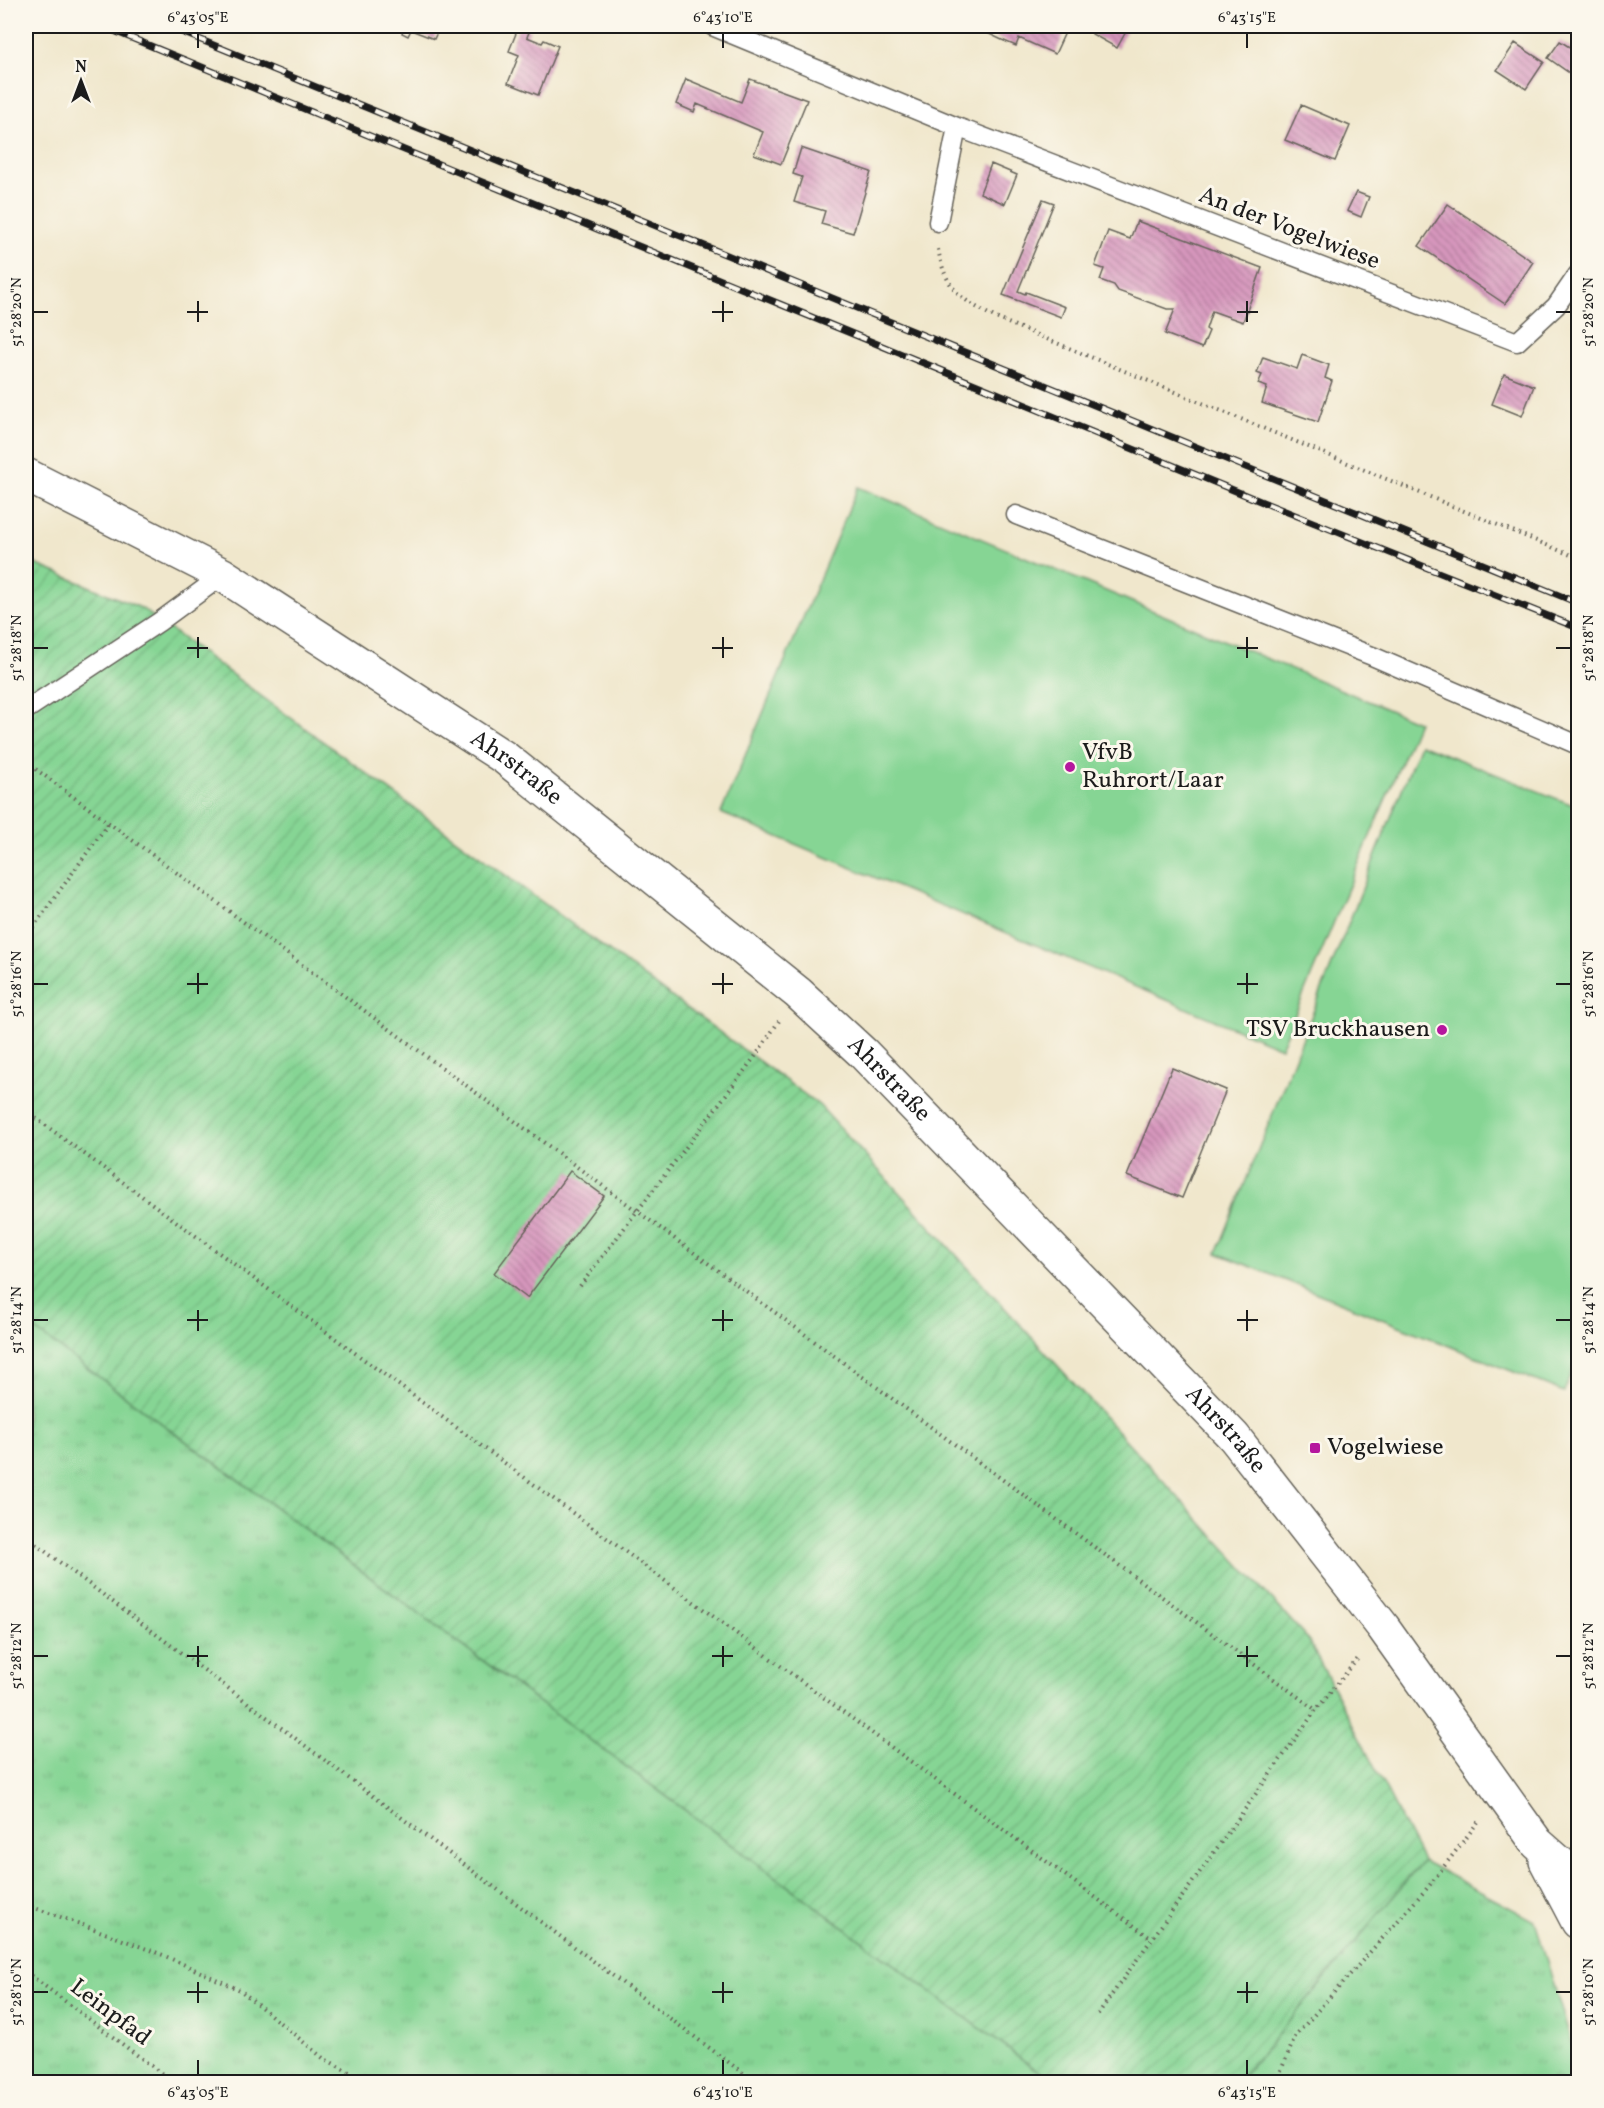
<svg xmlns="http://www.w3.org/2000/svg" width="1604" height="2108" font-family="Vollkorn,serif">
	<defs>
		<pattern id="grass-tufts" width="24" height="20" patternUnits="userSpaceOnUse" patternTransform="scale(1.5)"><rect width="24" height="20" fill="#86d594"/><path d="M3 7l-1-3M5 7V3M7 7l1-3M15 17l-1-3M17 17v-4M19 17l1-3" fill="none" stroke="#73b67f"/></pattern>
		<pattern id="garden-furrows" width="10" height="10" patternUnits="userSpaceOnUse" patternTransform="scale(1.5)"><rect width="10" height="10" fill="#86d594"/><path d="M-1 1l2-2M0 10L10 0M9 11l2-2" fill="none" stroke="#73b67f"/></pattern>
		<pattern id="building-back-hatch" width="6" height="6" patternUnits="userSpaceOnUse" patternTransform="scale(1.5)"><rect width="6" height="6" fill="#d797bd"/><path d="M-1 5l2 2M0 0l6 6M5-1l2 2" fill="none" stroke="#ae7a99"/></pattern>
	</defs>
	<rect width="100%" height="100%" fill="#fbf7ec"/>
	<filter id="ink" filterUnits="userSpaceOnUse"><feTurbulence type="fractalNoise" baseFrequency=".0167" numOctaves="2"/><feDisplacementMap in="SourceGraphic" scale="12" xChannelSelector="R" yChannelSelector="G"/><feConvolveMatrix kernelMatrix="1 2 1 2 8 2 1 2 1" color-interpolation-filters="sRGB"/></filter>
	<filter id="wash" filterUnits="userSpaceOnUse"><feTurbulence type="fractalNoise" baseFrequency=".008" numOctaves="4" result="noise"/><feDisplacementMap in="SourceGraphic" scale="24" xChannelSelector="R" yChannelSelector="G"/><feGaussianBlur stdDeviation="1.35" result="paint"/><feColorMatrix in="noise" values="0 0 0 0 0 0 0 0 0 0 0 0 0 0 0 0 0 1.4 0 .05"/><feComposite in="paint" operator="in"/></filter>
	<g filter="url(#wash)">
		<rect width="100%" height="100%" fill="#f0e7cc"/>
		<!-- grass -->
		<path fill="url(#grass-tufts)" stroke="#517858" stroke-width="1.5" d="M26,1323L1053,2082H26Z
			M1423,1861L1535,1921L1578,2065V2082H1238Z"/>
		<!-- garden -->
		<path fill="url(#garden-furrows)" stroke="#517858" stroke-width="1.5" d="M26,560L141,608L819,1105L1308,1639L1423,1861L1238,2082H1053L26,1323Z"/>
		<!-- pitch -->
		<path fill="#86d594" stroke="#517858" stroke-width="1.5" d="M858,487L1418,722L1281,1048L721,813Z
			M1420,744L1578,807V1355L1564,1392L1217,1253Z"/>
		<g id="blocks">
			<!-- building -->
			<path fill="url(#building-back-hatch)" d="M406,26H440L434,39L411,30L408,36L402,33Z
				M519,26L530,30L527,37L542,43L544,40L558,46L538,95L508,83L519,55L509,51Z
				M990,26H1068L1055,54L1019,38L1016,46L1002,40L987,33Z
				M1096,26H1129L1117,48L1092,34Z
				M1560,41L1577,52L1578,50V79L1548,58Z
				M1515,43L1544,62L1526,89L1497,70Z
				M686,79L741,102L750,79L807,100L781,164L754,154L763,132L697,104L694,112L676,104Z
				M1301,105L1350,126L1335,161L1285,140Z
				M801,148L871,172L853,233L821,224L825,211L794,202L802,177L793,174Z
				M991,164L1017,175L1005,204L980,193Z
				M1356,192L1369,197L1361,217L1347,211Z
				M1043,199L1054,203L1018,291L1025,294L1026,292L1065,307L1061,317L1003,295Z
				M1448,204L1533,262L1505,304L1419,246Z
				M1137,221L1262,268L1243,322L1212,311L1206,329L1209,331L1202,348L1165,334L1175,309H1167L1118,291L1114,285L1100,280L1104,269L1095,266L1108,231L1130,239Z
				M1302,355L1329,365L1325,378L1332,381L1318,422L1262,403L1267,387L1258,384L1262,375L1257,373L1263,357L1297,369Z
				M1504,374L1534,386L1522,416L1492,404Z
				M1578,416V441L1573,440L1577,430L1574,426Z
				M1172,1068L1226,1090L1182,1198L1127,1176Z
				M570,1171L604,1196L527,1298L494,1273Z"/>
		</g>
	</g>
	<g filter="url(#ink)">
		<use href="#blocks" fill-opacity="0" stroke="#66635a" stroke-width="1.5"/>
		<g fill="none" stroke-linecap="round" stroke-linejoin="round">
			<!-- service casing -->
			<g stroke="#66635a" stroke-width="21">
				<path id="service" d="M712,26L957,127L938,222
					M957,127L1517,342L1556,306L1578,274
					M1016,515L1372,656L1578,745
					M26,710L159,622L223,575"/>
			</g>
			<!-- tertiary casing -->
			<g stroke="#66635a" stroke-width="36">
				<g id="tertiary">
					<path id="s1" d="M26,475L223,575L505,758L798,993L863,1053L1234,1437L1383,1627L1537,1843L1578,1879"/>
					<path d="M1546,1861L1578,1922"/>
				</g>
			</g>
			<!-- path -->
			<path stroke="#66635a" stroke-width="4" stroke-dasharray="1.5 4.5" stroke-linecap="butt" d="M938,249C946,291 961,299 996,318L1578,558
				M26,762L1316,1710
				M26,937L108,824
				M26,1111L1152,1939
				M580,1286L754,1058L779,1021
				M26,1537L755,2082
				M26,1905L86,1926L163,1955L240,1990L323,2058L368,2082
				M26,1972L173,2082
				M1098,2014L1316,1710L1360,1656
				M1276,2082L1296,2035L1429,1886L1478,1822"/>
			<!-- service -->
			<use href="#service" stroke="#fff" stroke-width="18"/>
			<!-- tertiary -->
			<use href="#tertiary" stroke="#fff" stroke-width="33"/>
			<!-- rail casing -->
			<g stroke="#1c1c1c" stroke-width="7">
				<path id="rail" d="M102,26L1260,501L1578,628
					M167,26L1578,603"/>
			</g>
			<!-- rail -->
			<use href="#rail" stroke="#fbf7ec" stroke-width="4.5" stroke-dasharray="14" stroke-linecap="butt"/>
		</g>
	</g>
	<!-- ticks -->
	<path fill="none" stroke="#1c1c1c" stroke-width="2" d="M198,33V48M723,33V48M1247,33V48M198,301V322M723,301V322M1247,301V322M33,312H48M187,312H208M712,312H733M1237,312H1258M1556,312H1571M198,637V658M723,637V658M1247,637V658M33,648H48M187,648H208M712,648H733M1237,648H1258M1556,648H1571M198,973V994M723,973V994M1247,973V994M33,984H48M187,984H208M712,984H733M1237,984H1258M1556,984H1571M198,1310V1331M723,1310V1331M1247,1310V1331M33,1320H48M187,1320H208M712,1320H733M1237,1320H1258M1556,1320H1571M198,1646V1667M723,1646V1667M1247,1646V1667M33,1656H48M187,1656H208M712,1656H733M1237,1656H1258M1556,1656H1571M198,1982V2003M723,1982V2003M1247,1982V2003M33,1992H48M187,1992H208M712,1992H733M1237,1992H1258M1556,1992H1571M198,2060V2075M723,2060V2075M1247,2060V2075"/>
	<!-- markers -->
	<g fill="#b5179e" stroke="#fbf7ec" stroke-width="2">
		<circle cx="1070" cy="767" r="6"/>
		<circle cx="1442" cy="1030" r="6"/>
		<rect x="1309" y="1442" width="12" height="12" rx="3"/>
	</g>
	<g text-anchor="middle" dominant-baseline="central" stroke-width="6" stroke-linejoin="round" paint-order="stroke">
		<!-- street labels -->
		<g font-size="24" fill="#1c1c1c" stroke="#fbf7ec">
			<text transform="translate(1289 229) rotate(21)">An der Vogelwiese</text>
			<text stroke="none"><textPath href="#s1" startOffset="572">Ahrstraße</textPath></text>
			<text stroke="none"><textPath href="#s1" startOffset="1058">Ahrstraße</textPath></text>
			<text stroke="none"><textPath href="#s1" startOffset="1544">Ahrstraße</textPath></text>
			<text transform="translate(110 2013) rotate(37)">Leinpfad</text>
		</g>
		<!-- poi labels -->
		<g font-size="24" fill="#1c1c1c" stroke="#fbf7ec" text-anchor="start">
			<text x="1082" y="753">VfvB<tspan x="1082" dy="28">Ruhrort/Laar</tspan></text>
			<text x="1430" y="1030" text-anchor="end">TSV Bruckhausen</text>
			<text x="1327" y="1448">Vogelwiese</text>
		</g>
	</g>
	<!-- margin -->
	<rect width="1604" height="2108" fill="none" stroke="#fbf7ec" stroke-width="66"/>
	<!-- north arrow -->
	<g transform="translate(81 81)" stroke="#fbf7ec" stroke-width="4.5" paint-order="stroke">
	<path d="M0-4.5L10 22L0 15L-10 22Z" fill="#1c1c1c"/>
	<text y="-9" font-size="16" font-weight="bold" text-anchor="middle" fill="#1c1c1c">N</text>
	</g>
	<rect x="33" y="33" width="1538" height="2042" fill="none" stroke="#1c1c1c" stroke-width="2"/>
	<g font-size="15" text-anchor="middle" fill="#1c1c1c">
		<text x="198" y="22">6°43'05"E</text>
		<text x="723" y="22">6°43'10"E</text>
		<text x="1247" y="22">6°43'15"E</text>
		<text transform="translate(16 312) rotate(-90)" y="5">51°28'20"N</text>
		<text transform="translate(1588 312) rotate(-90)" y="5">51°28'20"N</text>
		<text transform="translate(16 648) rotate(-90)" y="5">51°28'18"N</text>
		<text transform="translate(1588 648) rotate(-90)" y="5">51°28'18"N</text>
		<text transform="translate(16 984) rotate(-90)" y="5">51°28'16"N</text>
		<text transform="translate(1588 984) rotate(-90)" y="5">51°28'16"N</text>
		<text transform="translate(16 1320) rotate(-90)" y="5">51°28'14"N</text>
		<text transform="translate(1588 1320) rotate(-90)" y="5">51°28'14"N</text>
		<text transform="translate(16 1656) rotate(-90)" y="5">51°28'12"N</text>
		<text transform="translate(1588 1656) rotate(-90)" y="5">51°28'12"N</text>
		<text transform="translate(16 1992) rotate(-90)" y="5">51°28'10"N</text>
		<text transform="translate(1588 1992) rotate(-90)" y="5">51°28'10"N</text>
		<text x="198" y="2097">6°43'05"E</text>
		<text x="723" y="2097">6°43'10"E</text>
		<text x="1247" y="2097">6°43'15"E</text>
	</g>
</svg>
